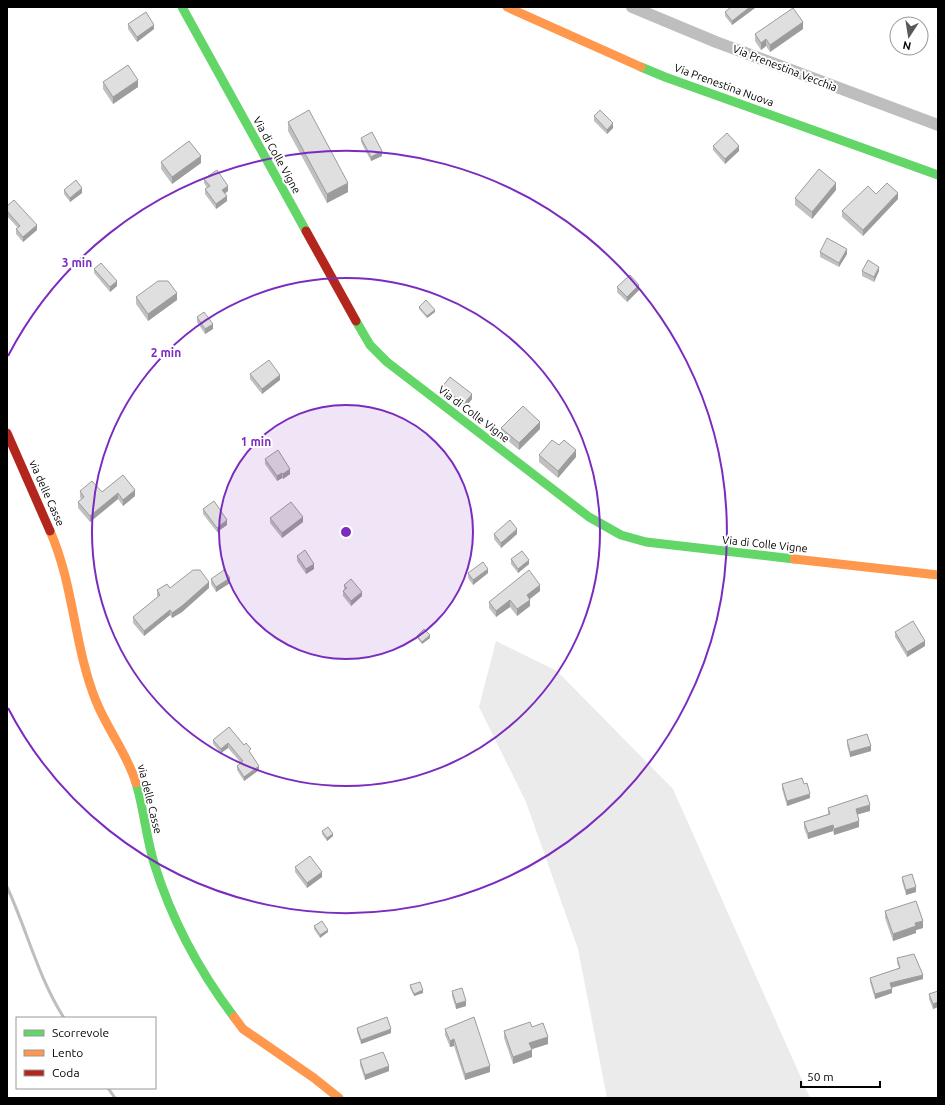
<svg xmlns="http://www.w3.org/2000/svg" width="945" height="1105" font-family="Ubuntu,sans-serif">
	<rect width="100%" height="100%" fill="#fff"/>
	<!-- green -->
	<path fill="#ebebeb" d="M496,641L557,671L673,789L810,1098H607L578,949L526,802L479,707Z"/>
	<g fill="none" stroke-linecap="round" stroke-linejoin="round">
		<!-- stream -->
		<path stroke="#bebebe" stroke-width="3" d="M7,887C27,930 38,977 64,1018
			M108,1088L115,1098"/>
		<!-- street -->
		<path stroke="#bebebe" stroke-width="12" d="M632,7L716,42L938,125"/>
		<!-- fast -->
		<path stroke="#63d668" stroke-width="9" d="M182,7L306,231
			M641,67L665,77L938,175
			M356,321L370,345L387,362L589,517L621,535L646,542L794,559
			M136,783C144,809 146,837 154,863C171,918 200,972 234,1017"/>
		<!-- slow -->
		<path stroke="#ff974d" stroke-width="9" d="M507,7L641,67
			M50,531C74,585 74,647 96,701C107,729 127,753 136,783
			M794,559L938,575
			M234,1017L243,1029L314,1078L339,1098"/>
		<!-- jam -->
		<path stroke="#b3261e" stroke-width="9" d="M306,231L356,321
			M7,433L50,531"/>
	</g>
	<!-- wall -->
	<path fill="#c0c0c0" d="M755,7V8L732,25L725,16V12Z
		M128,24L154,29L137,42L128,29Z
		M803,29L770,52L766,46L761,50L755,41V34Z
		M103,82L138,87L113,104L103,89Z
		M594,116L613,128L607,134L594,121Z
		M288,122L348,192L327,203L288,131Z
		M361,138L382,156L371,161L361,142Z
		M713,146L739,151L725,164L713,150Z
		M161,162L201,163L172,184L161,169Z
		M204,179L228,191L225,194L227,201L216,209L205,194V189L207,188L204,183Z
		M64,190L82,193L70,202L64,194Z
		M836,190L812,219L795,205V198Z
		M876,194L898,199L863,236L842,217V211Z
		M7,206L37,230L23,242L16,234V229L18,228L7,216Z
		M820,252L847,254L839,267L820,257Z
		M94,269L117,286L110,292L94,273Z
		M862,271H879L874,282L862,276Z
		M617,287L639,290L627,302L617,292Z
		M136,297L177,300L148,321L136,304Z
		M419,307L435,312L427,318L419,309Z
		M197,317L213,329L205,334L197,322Z
		M250,374L280,380L262,394L250,379Z
		M442,387L472,399L464,409L442,392Z
		M501,428L540,429L519,450L501,435Z
		M559,445L576,457L558,478L539,462V455Z
		M265,459L290,474L283,479L282,478L277,481L265,464Z
		M123,475L135,496L123,506L118,499L90,522L78,508V502L81,499L80,497V491L102,492Z
		M203,509L227,525L217,532L203,514Z
		M270,518L303,522L282,538L270,523Z
		M494,534H517L501,548L494,539Z
		M297,556L314,569L306,574L297,561Z
		M511,559L529,564L518,573L511,564Z
		M468,573H488L473,585L468,578Z
		M211,579L230,583L216,592L211,584Z
		M344,585L362,596L351,606L343,596V591L344,590Z
		M170,588H209L182,612L172,618L170,615L144,636L133,623V617L158,597L157,596V590Z
		M540,591L530,599V606L517,616L510,607L496,617L489,608V602Z
		M895,632L925,646L907,657L895,637Z
		M417,636L430,638L422,644L417,638Z
		M229,727L251,754L259,770L244,781L237,770V766L241,763L228,748L221,753L213,744V740Z
		M847,740L871,751L850,757L847,745Z
		M782,784H804L810,798L787,806L782,789Z
		M828,808L870,811L857,814L859,827L834,835L833,831L808,839L804,828V822L828,814Z
		M322,831L333,836L327,841L322,834Z
		M295,867L322,877L307,888L295,872Z
		M902,877L916,892L906,895L902,881Z
		M885,911L923,928L916,930V933L893,941L885,918Z
		M314,926L328,932L320,938L314,929Z
		M897,958L923,979L891,988L892,993L875,999L870,982V978L899,968L897,963Z
		M410,985L423,993L414,996L410,988Z
		M452,991L466,1006L456,1009L452,996Z
		M938,991V1007L933,1009L929,999V994Z
		M532,1027L548,1044L532,1049V1057L513,1064L504,1038V1031Z
		M357,1028L391,1033L361,1044L357,1032Z
		M445,1029L490,1072L465,1080L454,1046L450,1047L445,1035Z
		M360,1060L389,1071L365,1080L360,1065Z"/>
	<!-- shaded-wall -->
	<path fill="#9c9c9c" d="M750,7H755V8L732,25V21Z
		M803,22V29L770,52V45Z
		M154,25V29L137,42V37Z
		M766,39V46L761,50V43Z
		M138,80V87L113,104V97Z
		M613,123V128L607,134V130Z
		M739,146V151L725,164V159Z
		M382,151V156L371,161V157Z
		M201,156V163L172,184V177Z
		M348,183V192L327,203V194Z
		M836,183V190L812,219V212Z
		M228,186V191L222,195V190Z
		M82,188V193L70,202V198Z
		M898,193V199L863,236V230Z
		M227,196V201L216,209V204Z
		M37,225V230L23,242V237Z
		M847,249V254L839,267V263Z
		M879,267V271L874,282V277Z
		M117,281V286L110,292V287Z
		M639,285V290L627,302V297Z
		M177,293V300L148,321V314Z
		M435,310V312L427,318V316Z
		M213,324V329L205,334V329Z
		M280,375V380L262,394V389Z
		M472,394V399L464,409V404Z
		M540,422V429L519,450V443Z
		M576,450V457L558,478V471Z
		M290,469V474L283,479V474Z
		M282,473V478L277,481V476Z
		M135,490V496L123,506V500Z
		M118,493V499L90,522V516Z
		M303,517V522L282,538V533Z
		M227,520V525L217,532V528Z
		M517,529V534L501,548V543Z
		M529,560V564L518,573V569Z
		M314,564V569L306,574V569Z
		M488,569V573L473,585V580Z
		M230,578V583L216,592V587Z
		M209,582V588L182,612L172,618V613Z
		M540,585V591L527,601V595Z
		M362,592V596L351,606V601Z
		M510,600V607L496,617V611Z
		M530,600V606L517,616V609Z
		M170,610V615L144,636V631Z
		M430,635V638L422,644V642Z
		M925,641V646L907,657V652Z
		M228,743V748L221,753V749Z
		M871,746V751L850,757V752Z
		M259,766V770L244,781V777Z
		M810,794V798L787,806V801Z
		M870,805V811L856,815V809Z
		M859,821V827L834,835V829Z
		M833,825V831L808,839V833Z
		M333,834V836L327,841V838Z
		M322,872V877L307,888V883Z
		M916,887V892L906,895V890Z
		M923,921V928L916,930V933L893,941V934L915,923Z
		M328,930V932L320,938V935Z
		M923,975V979L890,988V983Z
		M892,989V993L875,999V994Z
		M423,990V993L414,996V994Z
		M466,1001V1006L456,1009V1004Z
		M938,1002V1007L933,1009V1004Z
		M391,1029V1033L361,1044V1040Z
		M548,1037V1044L529,1050V1043Z
		M454,1039V1046L450,1047V1041Z
		M532,1050V1057L513,1064V1057Z
		M389,1066V1071L365,1080V1075Z
		M490,1066V1072L465,1080V1074Z"/>
	<!-- building -->
	<path fill="#dfdfdf" stroke="#9c9c9c" d="M731,7H750L732,21L725,12Z
		M793,8L803,22L770,45L766,39L761,43L755,34Z
		M146,12L154,25L137,37L128,24Z
		M908,20L911,24H904Z
		M128,65L138,80L113,97L103,82Z
		M309,110L348,183L327,194L288,122Z
		M600,110L613,123L607,130L594,116Z
		M372,132L382,151L371,157L361,138Z
		M727,133L739,146L725,159L713,146Z
		M189,141L201,156L172,177L161,162Z
		M819,169L836,183L812,212L795,198Z
		M217,170L228,186L222,190L227,196L216,204L205,189L210,186L204,179Z
		M76,180L82,188L70,198L64,190Z
		M887,183L898,193L863,230L842,211L868,186L876,194Z
		M14,200L37,225L23,237L16,229L20,226L7,211V206Z
		M827,238L847,249L839,263L820,252Z
		M868,260L879,267L874,277L862,271Z
		M101,263L117,281L110,287L94,269Z
		M630,275L639,285L627,297L617,287Z
		M158,281H168L177,293L148,314L136,297Z
		M426,300L435,310L427,316L419,307Z
		M204,312L213,324L205,329L197,317Z
		M269,360L280,375L262,389L250,374Z
		M450,377L472,394L464,404L442,387Z
		M523,406L540,422L519,443L501,428Z
		M552,440L559,445L564,440L576,450L558,471L539,455Z
		M278,450L290,469L283,474L282,473L277,476L265,459Z
		M123,475L135,490L123,500L118,493L90,516L78,502L84,497L80,491L92,481L102,492Z
		M214,501L227,520L217,528L203,509Z
		M291,502L303,517L282,533L270,518Z
		M510,520L517,529L501,543L494,534Z
		M305,550L314,564L306,569L297,556Z
		M522,551L529,560L518,569L511,559Z
		M483,562L488,569L473,580L468,573Z
		M193,570H200L209,582L182,606L172,613L170,610L144,631L133,617L160,595L157,590L167,584L170,588Z
		M224,570L230,578L216,587L211,579Z
		M529,570L540,585L527,595L530,600L517,609L510,600L496,611L489,602Z
		M351,579L362,592L351,601L343,591L347,588L344,585Z
		M913,621L925,641L907,652L895,632Z
		M424,629L430,635L422,642L417,636Z
		M229,727L244,745L246,743L251,749L249,751L259,766L244,777L237,766L243,761L228,743L221,749L213,740Z
		M867,734L871,746L850,752L847,740Z
		M802,778L804,784L807,783L810,794L787,801L782,784Z
		M867,795L870,805L856,809L859,821L834,829L833,825L808,833L804,822L830,814L828,808Z
		M328,827L333,834L327,838L322,831Z
		M310,856L322,872L307,883L295,867Z
		M912,874L916,887L906,890L902,877Z
		M916,901L923,921L915,923L916,926L893,934L885,911Z
		M322,921L328,930L320,935L314,926Z
		M914,954L923,975L890,983L892,989L875,994L870,978L900,968L897,958Z
		M420,982L423,990L414,994L410,985Z
		M462,988L466,1001L456,1004L452,991Z
		M938,991V1002L933,1004L929,994Z
		M387,1017L391,1029L361,1040L357,1028Z
		M474,1017L490,1066L465,1074L454,1039L450,1041L445,1029Z
		M530,1022L532,1027L543,1023L548,1037L529,1043L532,1050L513,1057L504,1031Z
		M383,1052L389,1066L365,1075L360,1060Z"/>
	<!-- distance rings -->
	<circle cx="346" cy="532" r="127" fill="#7b2cbf" fill-opacity=".12"/>
	<g fill="none" stroke="#7b2cbf" stroke-width="2">
		<circle cx="346" cy="532" r="127"/>
		<circle cx="346" cy="532" r="254"/>
		<path d="M8 356A381 381 0 1 1 8 708"/>
	</g>
	<g text-anchor="middle" dominant-baseline="central" stroke-width="4" stroke-linejoin="round" paint-order="stroke">
		<!-- street labels -->
		<g font-size="11" fill="#000" stroke="#fff">
			<text transform="translate(785 68) rotate(21)">Via Prenestina Vecchia</text>
			<text transform="translate(724 85) rotate(20)">Via Prenestina Nuova</text>
			<text transform="translate(277 155) rotate(61)">Via di Colle Vigne</text>
			<text transform="translate(474 414) rotate(37)">Via di Colle Vigne</text>
			<text transform="translate(47 493) rotate(66)">via delle Casse</text>
			<text transform="translate(765 544) rotate(6)">Via di Colle Vigne</text>
			<text transform="translate(150 799) rotate(76)">via delle Casse</text>
		</g>
	</g>
	<circle cx="346" cy="532" r="6" fill="#7b2cbf" stroke="#fff" stroke-width="2"/>
	<g font-size="12" text-anchor="middle" font-weight="bold" fill="#7b2cbf" stroke="#fff" stroke-width="4" stroke-linejoin="round" paint-order="stroke">
		<text x="77" y="267">3 min</text>
		<text x="166" y="357">2 min</text>
		<text x="256" y="446">1 min</text>
	</g>
	<!-- border -->
	<rect width="945" height="1105" fill="none" stroke="#000000" stroke-width="16"/>
	<!-- legend -->
	<rect x="16" y="1017" width="140" height="72" fill="#ffffff" stroke="#999999"/>
	<rect x="24" y="1030" width="20" height="6" fill="#63d668" stroke="#999999"/>
	<text x="52" y="1037" font-size="12" fill="#000000">Scorrevole</text>
	<rect x="24" y="1050" width="20" height="6" fill="#ff974d" stroke="#999999"/>
	<text x="52" y="1057" font-size="12" fill="#000000">Lento</text>
	<rect x="24" y="1070" width="20" height="6" fill="#b3261e" stroke="#999999"/>
	<text x="52" y="1077" font-size="12" fill="#000000">Coda</text>
	<!-- north arrow -->
	<g transform="translate(909 36) rotate(192)"><circle r="19" fill="#ffffff" stroke="#999999"/>
	<path d="M0-3L7 15L0 10L-7 15Z" fill="#595959"/>
	<text y="-6" font-size="11" font-weight="bold" text-anchor="middle" fill="#000000">N</text>
	</g>
	<!-- scale -->
	<path d="M801 1081v6h79v-6" fill="none" stroke="#000000" stroke-width="2"/>
	<text x="807" y="1081" font-size="12" fill="#000000" stroke="#ffffff" stroke-width="3" paint-order="stroke">50 m</text>
</svg>
